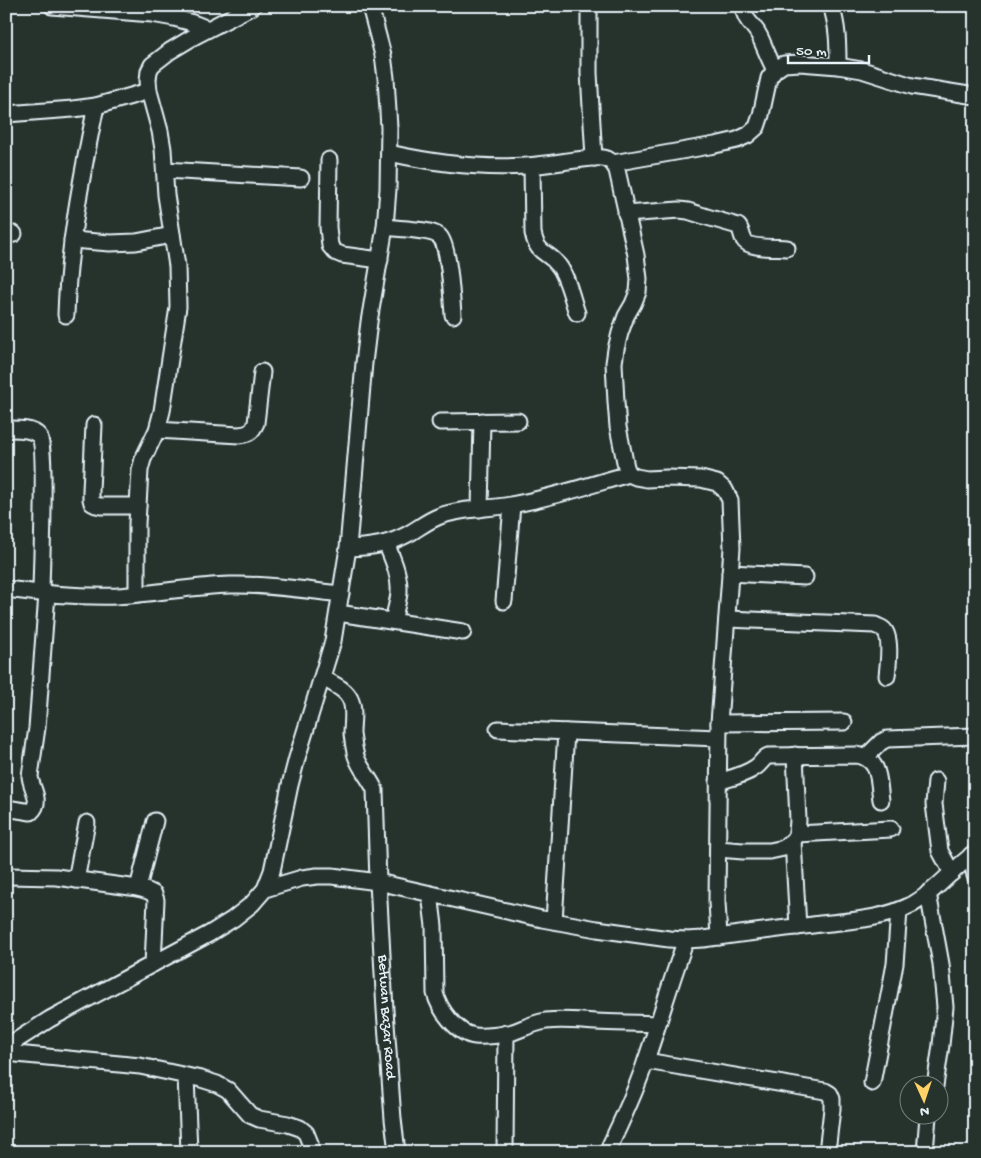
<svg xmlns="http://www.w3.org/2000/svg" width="981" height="1158" font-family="'Gochi Hand',sans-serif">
	<rect width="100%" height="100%" fill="#26332d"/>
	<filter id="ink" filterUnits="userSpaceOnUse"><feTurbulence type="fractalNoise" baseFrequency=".02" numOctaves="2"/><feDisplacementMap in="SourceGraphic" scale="10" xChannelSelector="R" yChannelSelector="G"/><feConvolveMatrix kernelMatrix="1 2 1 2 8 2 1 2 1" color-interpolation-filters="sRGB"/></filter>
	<g filter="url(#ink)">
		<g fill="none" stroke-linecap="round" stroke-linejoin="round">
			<!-- minor casing -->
			<g stroke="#e8f1f8" stroke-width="19">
				<g id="minor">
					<path d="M52,6L152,14L174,18L193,23L208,29"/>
					<path d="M589,6V73L594,158"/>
					<path d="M743,6C746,25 754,23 760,37C765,48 769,59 775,70"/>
					<path d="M831,6C838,26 838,45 838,66"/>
					<path d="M6,114L73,109L96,106L149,91"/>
					<path d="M389,153C434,163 481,169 526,166C543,165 560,162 576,160C585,159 594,157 603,158C610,159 613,163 617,170L636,255L639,279L638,292L633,304L626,316L620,333L616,349L614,363L616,402L618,427L626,467L629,474L636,477L647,479L667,478L701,479L717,483L725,490L730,500L732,548L719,723L717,902L719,937"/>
					<path d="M329,160L328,227L330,246L335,252L342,255L380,260"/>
					<path d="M613,163L715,145L737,140L748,135L757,127L761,115L769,78L775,70L784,64L800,63L838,66L862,70L912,86L975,96"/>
					<path d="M532,166L533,233C538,257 548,250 559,266C568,278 572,299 577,313"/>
					<path d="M165,170L301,178"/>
					<path d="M626,214L679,210L688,211L707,217L738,226C742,230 741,235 744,240C749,249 777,247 787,248"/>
					<path d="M385,227C398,229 430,229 439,236C449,243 452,301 453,315"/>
					<path d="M6,235L14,234"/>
					<path d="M72,240L110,243L136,242L172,235"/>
					<path d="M66,315C68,245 82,175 96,106"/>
					<path d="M440,422L518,421"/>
					<path d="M94,425L91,491V499L92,503L96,505L101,506H138"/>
					<path d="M6,429C16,429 32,428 39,436C47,446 41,572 41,593"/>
					<path d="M157,430L239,435C249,434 252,432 256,423L262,372"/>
					<path d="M480,509L482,421"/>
					<path d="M386,543C393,560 400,575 399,593C398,602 395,612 393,621"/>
					<path d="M348,548C372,547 388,545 410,533C420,527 429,520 440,516C462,508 488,509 511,505C551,498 590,485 629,474"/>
					<path d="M730,573L805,577"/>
					<path d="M6,589C43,594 80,597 117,596C155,594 192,586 230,585C267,584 304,590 341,594"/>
					<path d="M137,594V524L140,470L143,459L157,430L162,411L178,307L177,266L166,195L163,149L160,131L149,91L148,80L149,71L152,65L170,51L195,36L253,6"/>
					<path d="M504,601L512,505"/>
					<path d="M338,613L463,632"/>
					<path d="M727,619L875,625C878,627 881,627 883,629C892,636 888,666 887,676"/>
					<path id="s1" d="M323,678C331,683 346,689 350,699C355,708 352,723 352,734C353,741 354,749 356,756C360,769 370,778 375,790L378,882L385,1010L393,1119L397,1152"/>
					<path d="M719,723L844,722"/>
					<path d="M498,729L718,738"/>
					<path d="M866,757L881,742L887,739L975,736"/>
					<path d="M936,781L934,804L940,851L952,873"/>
					<path d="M718,782C731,778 745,775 756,767C761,764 763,758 768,756L857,755C881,760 878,780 881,800"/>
					<path d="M6,808L31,812C43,801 31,789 30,776L37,728L47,594"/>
					<path d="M797,834L891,829"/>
					<path d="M793,841L798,927"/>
					<path d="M718,849L743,851H770L784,848L793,841L797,834L798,820L795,755"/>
					<path d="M971,855L975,876"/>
					<path d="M8,876L56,877L138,888L148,891L154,894L156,900L153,964"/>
					<path d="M76,880L87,823"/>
					<path d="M138,888L155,821"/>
					<path d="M265,889L302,878L317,876H332L378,882L542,919L597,929L669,939L686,940L703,939C739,934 776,929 813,925C846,921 883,920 913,904C937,891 953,868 975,853"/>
					<path d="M928,893L941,964L945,1007L941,1045L935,1086"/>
					<path d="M430,894L434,926L435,993C439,1009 457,1034 475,1036C485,1037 503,1035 513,1032C524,1028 534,1023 546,1021C563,1019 579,1021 596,1022C616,1023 637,1023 657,1024"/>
					<path d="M554,921L566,732"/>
					<path d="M6,1047L50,1019L209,934L233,919L252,904L265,889L272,871L290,785L297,758L333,641L348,548L364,363L369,322L385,227L388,189L389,128L386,78L383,55L370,6"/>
					<path d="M6,1053L140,1066L201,1079L217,1084L228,1090L250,1115L259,1119L288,1124L300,1128L306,1133L310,1143V1152"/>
					<path d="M646,1061L825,1091L830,1094L832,1099V1109L827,1152"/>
					<path d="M186,1076L189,1152"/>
					<path d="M872,1083L895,964L899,911"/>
					<path d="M505,1152L506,1033"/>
					<path d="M607,1152C621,1122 636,1092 646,1060C660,1020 671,980 686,940"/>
					<path d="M925,1152L928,1116"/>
				</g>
			</g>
			<!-- minor -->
			<use href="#minor" stroke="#26332d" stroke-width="15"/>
		</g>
	</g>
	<g text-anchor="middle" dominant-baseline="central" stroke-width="4" stroke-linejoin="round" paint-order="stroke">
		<!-- street labels -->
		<g font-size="15" fill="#e8f1f8" stroke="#26332d">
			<text stroke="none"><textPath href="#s1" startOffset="359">Betwan Bazar Road</textPath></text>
		</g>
	</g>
	<!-- margin -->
	<rect width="981" height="1158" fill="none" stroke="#26332d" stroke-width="25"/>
	<rect x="12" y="12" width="956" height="1133" fill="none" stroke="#e8f1f8" stroke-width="2" filter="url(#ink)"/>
	<!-- north arrow -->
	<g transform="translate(924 1100) rotate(177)"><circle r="24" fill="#26332d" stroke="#747f7e"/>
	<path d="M0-4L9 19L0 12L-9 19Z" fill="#ffd166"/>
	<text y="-8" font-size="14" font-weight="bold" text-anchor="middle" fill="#e8f1f8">N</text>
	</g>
	<!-- scale -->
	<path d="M788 55v8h81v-8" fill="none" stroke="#e8f1f8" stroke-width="2.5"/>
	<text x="796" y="55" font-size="15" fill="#e8f1f8" stroke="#26332d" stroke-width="4" paint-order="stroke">50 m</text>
</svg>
